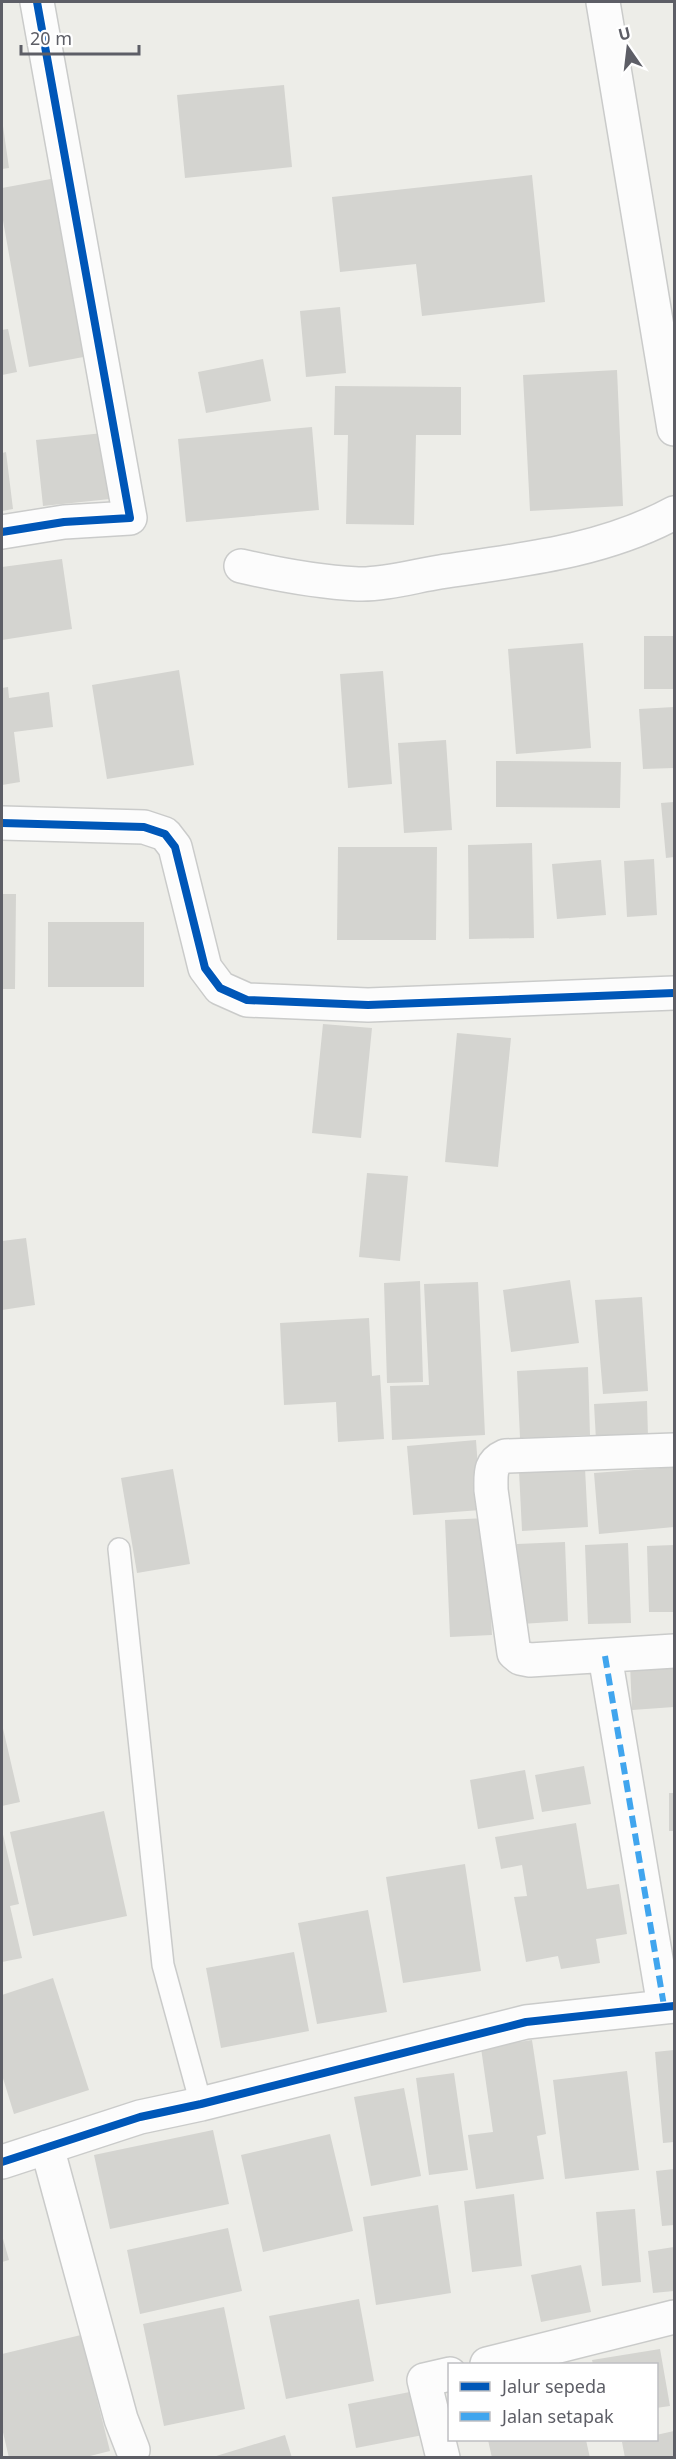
<svg xmlns="http://www.w3.org/2000/svg" width="676" height="2459" font-family="'Noto Sans',sans-serif">
	<rect width="100%" height="100%" fill="#edede8"/>
	<!-- building -->
	<path fill="#d4d4d0" d="M284,85L292,167L185,178L177,95Z
		M2,119L9,168L2,169Z
		M532,175L545,302L422,316L416,264L340,272L332,197Z
		M56,178L89,356L29,367L2,215V188Z
		M340,307L346,373L306,377L300,311Z
		M8,329L17,372L2,375V330Z
		M263,359L271,401L206,413L198,372Z
		M617,370L623,506L530,511L523,375Z
		M335,386L461,387V435H416L414,525L346,524L348,435H334Z
		M312,427L319,510L186,522L178,439Z
		M103,433L110,499L43,506L36,440Z
		M6,452L13,509L2,511V453Z
		M62,559L72,629L2,640V567Z
		M644,636H674V689H644Z
		M583,643L591,748L516,754L508,649Z
		M179,670L194,765L107,779L92,685Z
		M383,671L392,784L348,788L340,674Z
		M8,687L9,698L49,692L53,727L14,732L20,782L2,785V688Z
		M674,707V768L643,769L639,709Z
		M446,740L452,830L404,833L398,743Z
		M496,761L621,762L620,808L496,807Z
		M674,802V857L666,858L661,803Z
		M532,843L534,938L469,939L468,845Z
		M338,847H437L436,940H337Z
		M654,859L657,915L627,917L624,861Z
		M601,860L606,915L557,919L552,864Z
		M2,894H16L15,989H2Z
		M48,922H144V987H48Z
		M323,1024L372,1028L361,1138L312,1133Z
		M457,1033L511,1038L498,1167L445,1162Z
		M367,1173L408,1176L400,1261L359,1257Z
		M26,1238L35,1305L2,1310V1241Z
		M570,1280L579,1343L511,1352L503,1290Z
		M420,1281L423,1382L387,1383L384,1283Z
		M478,1282L485,1435L392,1440L390,1386L429,1385L424,1284Z
		M642,1297L648,1391L603,1394L595,1300Z
		M369,1318L372,1376L380,1375L384,1439L338,1442L336,1402L284,1405L280,1323Z
		M588,1367L590,1435L520,1438L517,1371Z
		M647,1401L648,1437L596,1440L594,1404Z
		M476,1440L481,1510L413,1515L407,1446Z
		M674,1467V1527L599,1534L594,1473Z
		M585,1468L588,1527L522,1531L519,1471Z
		M173,1469L190,1564L137,1573L121,1478Z
		M486,1518L492,1635L450,1637L445,1520Z
		M565,1542L568,1621L521,1624L517,1544Z
		M628,1543L631,1623L588,1624L585,1545Z
		M674,1545V1612H649L647,1546Z
		M674,1661V1707L632,1710L630,1664Z
		M2,1724L20,1802L2,1806Z
		M584,1766L591,1804L542,1812L535,1775Z
		M525,1770L534,1819L478,1829L470,1780Z
		M669,1793H674V1831H669Z
		M104,1811L127,1916L33,1936L10,1832Z
		M576,1823L587,1889L619,1884L627,1934L596,1939L600,1963L561,1969L558,1956L526,1962L514,1897L527,1896L522,1865L501,1869L495,1837Z
		M2,1830L19,1904L10,1906L22,1958L2,1962Z
		M465,1864L481,1971L403,1983L386,1877Z
		M368,1910L387,2012L317,2024L298,1923Z
		M294,1952L309,2031L221,2048L206,1968Z
		M53,1978L89,2090L14,2114L2,2075V1995Z
		M532,2040L546,2134L537,2136L544,2179L476,2189L468,2135L493,2132L481,2048Z
		M674,2050V2142L663,2143L655,2052Z
		M627,2071L639,2170L565,2179L553,2080Z
		M454,2073L468,2170L429,2175L416,2078Z
		M404,2088L421,2176L371,2186L354,2097Z
		M213,2130L229,2204L110,2229L94,2155Z
		M330,2134L353,2231L263,2252L241,2155Z
		M674,2169V2225L662,2226L656,2171Z
		M514,2194L522,2266L472,2272L464,2201Z
		M438,2205L451,2293L376,2305L363,2217Z
		M635,2209L641,2282L602,2286L596,2212Z
		M228,2228L242,2291L140,2314L127,2250Z
		M2,2235L9,2260L2,2262Z
		M674,2247V2291L653,2293L648,2251Z
		M581,2265L591,2312L541,2322L531,2275Z
		M359,2299L374,2381L286,2399L269,2316Z
		M224,2307L245,2409L164,2426L143,2324Z
		M81,2335L110,2451L82,2458H9L2,2428V2354Z
		M660,2349L670,2406L656,2408V2364H593L592,2360Z
		M415,2391L423,2435L356,2448L348,2404Z
		M674,2431V2458H625L622,2442L634,2440H656V2435Z
		M285,2435L292,2458H213V2457Z
		M488,2440H586L590,2458H492Z"/>
	<g fill="none" stroke-linecap="round" stroke-linejoin="round">
		<!-- service casing -->
		<g stroke="#cacbca" stroke-width="24">
			<path id="service" d="M119,1549L163,1965L201,2104"/>
		</g>
		<!-- minor casing -->
		<g stroke="#cacbca" stroke-width="36">
			<path id="minor" d="M603,2L674,429
				M2,532L64,522L130,518L37,2
				M241,566C280,575 318,582 358,584C383,585 415,576 440,572C520,560 602,552 674,513
				M2,823L144,827L165,834L175,847L205,968L220,988L247,1000L368,1005L674,993
				M674,1450L505,1456C489,1463 491,1474 491,1490L514,1653L520,1658L530,1660L674,1651
				M605,1656L664,2006
				M47,2147L121,2419L133,2450
				M2,2162L140,2117L201,2104L526,2022L674,2006
				M487,2364L674,2317
				M443,2458L424,2380L450,2374"/>
		</g>
		<!-- service -->
		<use href="#service" stroke="#fcfcfc" stroke-width="21"/>
		<!-- minor -->
		<use href="#minor" stroke="#fcfcfc" stroke-width="33"/>
		<!-- quiet -->
		<path stroke="#40a5ee" stroke-width="6" stroke-dasharray="12 6" stroke-linecap="butt" d="M605,1656L664,2006"/>
		<!-- cycleway casing -->
		<g stroke="#fff" stroke-width="11">
			<path id="cycleway" d="M2,532L64,522L130,518L37,2
				M2,823L144,827L165,834L175,847L205,968L220,988L247,1000L368,1005L674,993
				M2,2162L140,2117L201,2104L526,2022L674,2006"/>
		</g>
		<!-- cycleway -->
		<use href="#cycleway" stroke="#0057b8" stroke-width="8"/>
	</g>
	<!-- border -->
	<rect width="676" height="2459" fill="none" stroke="#5d5e66" stroke-width="6"/>
	<!-- legend -->
	<rect x="448" y="2363" width="210" height="78" fill="#ffffff" stroke="#bebfc2" stroke-width="1.5"/>
	<rect x="460" y="2382" width="30" height="9" fill="#0057b8" stroke="#bebfc2" stroke-width="1.5"/>
	<text x="502" y="2393" font-size="18" fill="#5d5e66">Jalur sepeda</text>
	<rect x="460" y="2412" width="30" height="9" fill="#40a5ee" stroke="#bebfc2" stroke-width="1.5"/>
	<text x="502" y="2423" font-size="18" fill="#5d5e66">Jalan setapak</text>
	<!-- north arrow -->
	<g transform="translate(628 48) rotate(346)" stroke="#ffffff" stroke-width="4.5" paint-order="stroke">
	<path d="M0-4.5L10 22L0 15L-10 22Z" fill="#5d5e66"/>
	<text y="-9" font-size="16" font-weight="bold" text-anchor="middle" fill="#5d5e66">U</text>
	</g>
	<!-- scale -->
	<path d="M21 45v9h118v-9" fill="none" stroke="#5d5e66" stroke-width="3"/>
	<text x="30" y="45" font-size="18" fill="#5d5e66" stroke="#ffffff" stroke-width="4.5" paint-order="stroke">20 m</text>
</svg>
